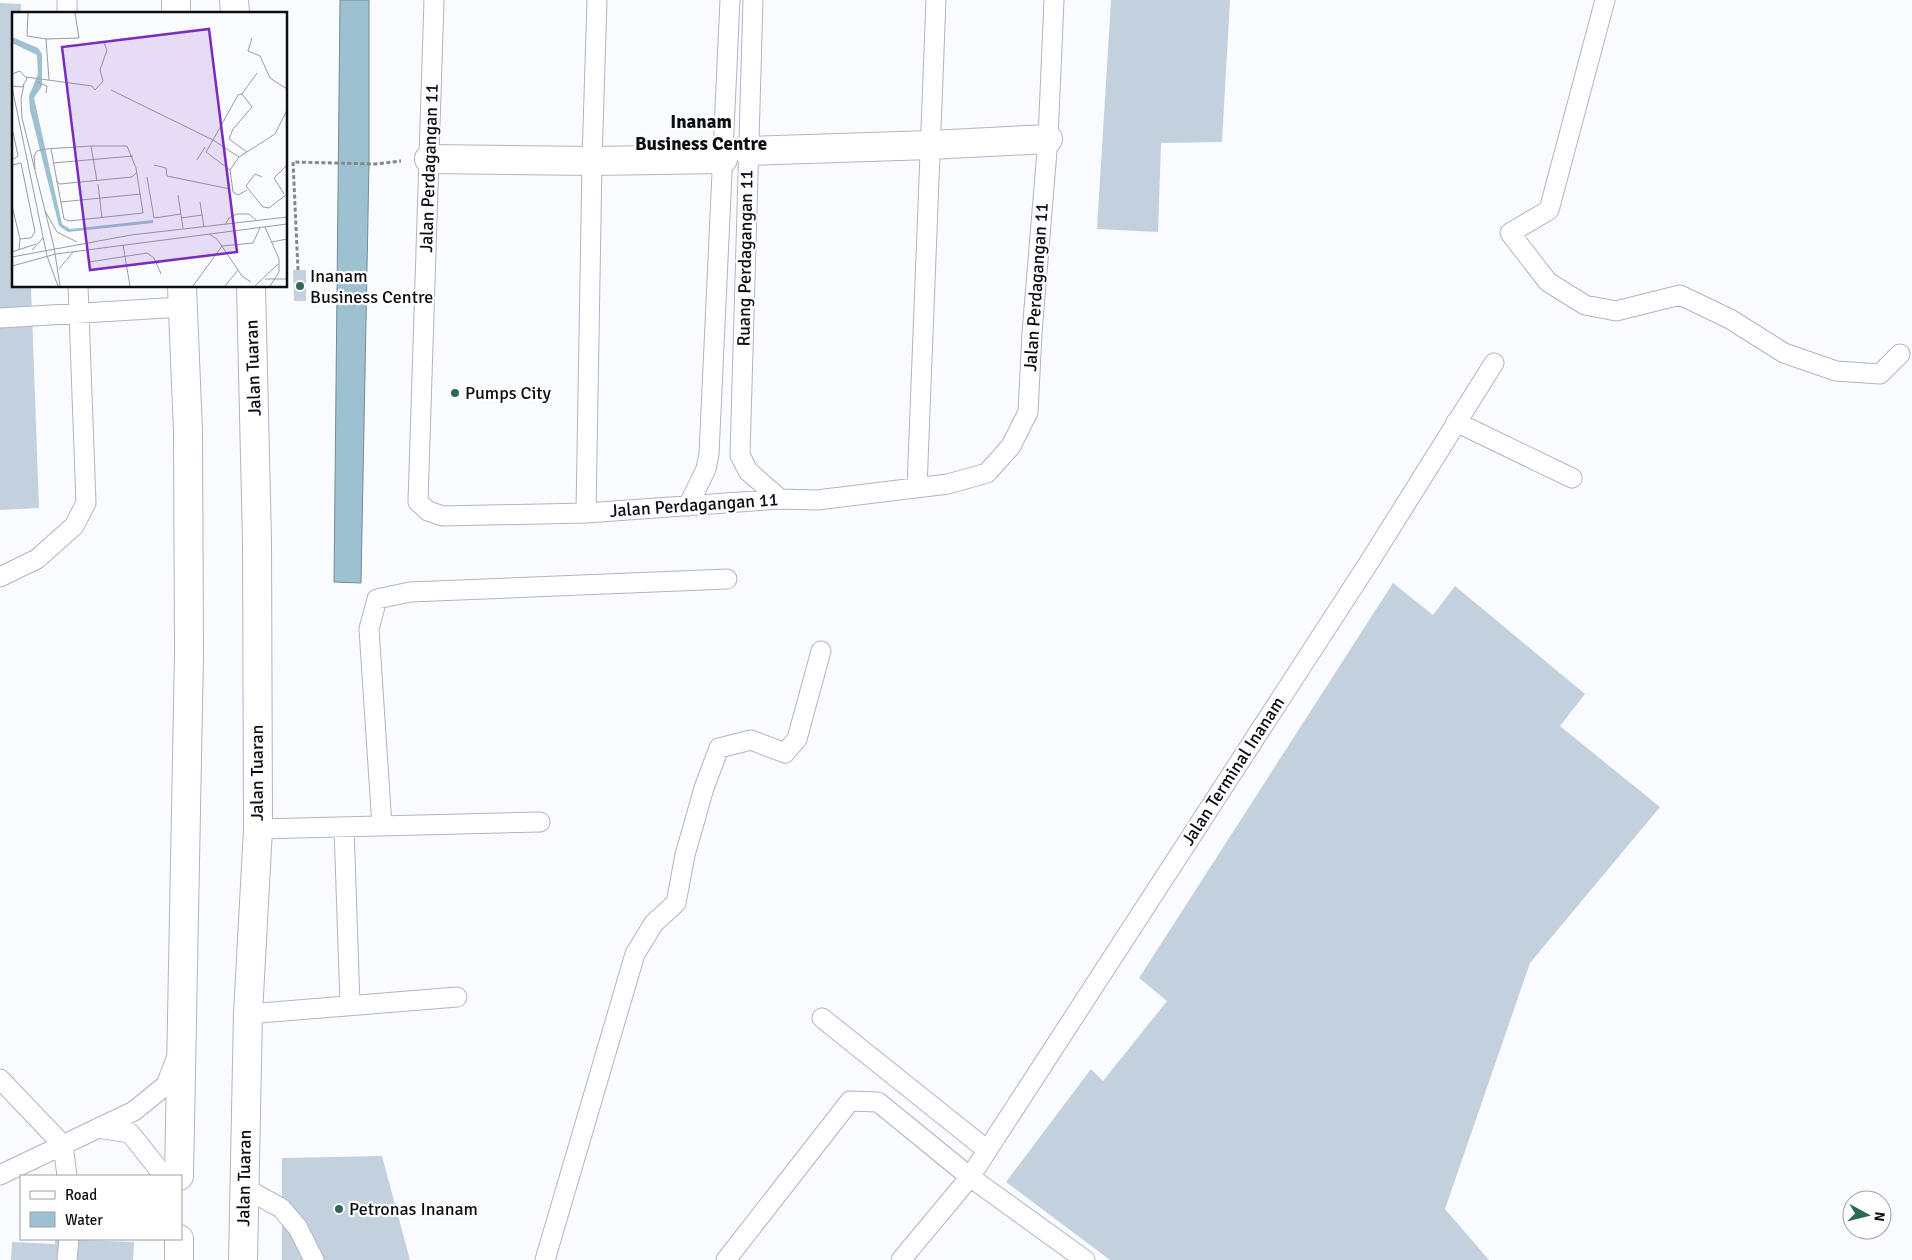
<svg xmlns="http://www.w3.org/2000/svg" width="1912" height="1260" font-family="Signika,sans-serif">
	<rect width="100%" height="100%" fill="#fafbff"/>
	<!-- water -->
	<path fill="#9ec1d1" stroke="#728b98" d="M340,0H369V164L361,583L334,582Z"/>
	<!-- building -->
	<path fill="#c3d1df" d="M1111,0H1230L1222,142L1161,143L1158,232L1097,229Z
		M0,3L21,4V14H14V286H31L39,508L0,510Z
		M293,270H306V301H294Z
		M1393,583L1433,615L1455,586L1585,694L1560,726L1660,807L1530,963L1445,1209L1489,1260H1110L1006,1182L1091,1069L1103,1081L1167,1001L1139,978Z
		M382,1156L410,1260H282V1158Z
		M55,1239L134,1242L133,1260H11L12,1242L55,1244Z"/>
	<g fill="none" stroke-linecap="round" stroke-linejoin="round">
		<!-- lane casing -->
		<g stroke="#afb5c6" stroke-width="21">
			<path id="lane" d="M67,0V14
				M434,0L418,502L428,511L443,516L586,513L780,499L817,500L948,484L987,473L1011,446L1028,412L1032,333L1048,139L1054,0
				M753,0L740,455L748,471L780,499
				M1605,0L1549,210L1510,233L1548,282L1585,305L1616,311L1680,295L1730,319L1784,353L1836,371L1880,374L1900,354
				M0,318L182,307
				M1456,422L1572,478
				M917,488L936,0
				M688,506L706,469L709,454L730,0
				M586,513L592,161L597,0
				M0,577L37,559L74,526L86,503L78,286
				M382,826L369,629L377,599L410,592L727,579
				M344,827L350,1005
				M258,829L540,822
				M248,1014L457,997
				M822,1018L987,1150
				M0,1079L63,1145L67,1176
				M98,1128L130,1133L164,1176
				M0,1175L134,1111L166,1085L176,1059
				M243,1187L281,1208L298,1228L314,1260
				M67,1260L69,1239
				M545,1260L635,954L654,923L676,903L685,855L704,788L719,748L751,740L785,753L797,739L821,651
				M726,1260L850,1101L878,1102L970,1177L901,1260
				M1085,1260L970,1177L1368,564L1494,363"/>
		</g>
		<!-- street casing -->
		<g stroke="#afb5c6" stroke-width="30">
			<path id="street" d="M748,151L930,145L1048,139
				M429,159L592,161L723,159"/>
		</g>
		<!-- primary casing -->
		<g stroke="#afb5c6" stroke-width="30">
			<path id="primary" d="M176,0V14
				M234,0L235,14
				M179,1176L189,653L188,432L182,286
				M179,1260V1239
				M243,1260L248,1014L258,829L257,541L251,286"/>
		</g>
		<!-- path -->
		<path stroke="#85868b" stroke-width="3" stroke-dasharray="4 2.5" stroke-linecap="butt" d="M298,270L293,162L375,164L401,161"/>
		<!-- lane -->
		<use href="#lane" stroke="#fff" stroke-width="19"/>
		<!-- street -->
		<use href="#street" stroke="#fff" stroke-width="28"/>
		<!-- primary -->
		<use href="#primary" stroke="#fff" stroke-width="28"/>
	</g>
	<!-- markers -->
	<g fill="#2d6954" stroke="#fff" stroke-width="2">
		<circle cx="300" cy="286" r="5"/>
		<circle cx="455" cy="393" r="5"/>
		<circle cx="339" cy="1209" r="5"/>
	</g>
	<g text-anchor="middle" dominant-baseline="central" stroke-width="4.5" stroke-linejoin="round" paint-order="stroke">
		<!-- street labels -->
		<g font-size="18" fill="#0c0e13" stroke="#fff">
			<text transform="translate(429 168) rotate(-88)">Jalan Perdagangan 11</text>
			<text transform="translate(745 258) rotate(-89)">Ruang Perdagangan 11</text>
			<text transform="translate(1036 287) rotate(-86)">Jalan Perdagangan 11</text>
			<text transform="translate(253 368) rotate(-92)">Jalan Tuaran</text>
			<text transform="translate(694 505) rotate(-4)">Jalan Perdagangan 11</text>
			<text transform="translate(1233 771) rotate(-57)">Jalan Terminal Inanam</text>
			<text transform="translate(257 773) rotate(-90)">Jalan Tuaran</text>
			<text transform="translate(244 1178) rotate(-89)">Jalan Tuaran</text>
		</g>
		<!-- poi labels -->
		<g font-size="18" fill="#0c0e13" stroke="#fff" text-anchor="start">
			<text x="310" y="276">Inanam<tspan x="310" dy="21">Business Centre</tspan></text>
			<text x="465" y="393">Pumps City</text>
			<text x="349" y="1209">Petronas Inanam</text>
		</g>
		<!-- neighbourhood labels -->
		<g font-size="19" font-weight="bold" fill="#0c0e13" stroke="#fff">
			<text x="701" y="122">Inanam<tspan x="701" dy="22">Business Centre</tspan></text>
		</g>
	</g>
	<!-- overview -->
	<g transform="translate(12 12)">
		<rect width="275" height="275" fill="#fafbff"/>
		<path d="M0,25L26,36L30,42V74L22,86L50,212L58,217L141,208V211L56,220L47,214L18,98L17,84L26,62L25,43L0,31Z" fill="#9ec1d1"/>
		<path fill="none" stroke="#9b9ca1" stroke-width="1" d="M16,1L15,24L34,27L67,26L63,1M240,26L236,39L248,44L258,66L275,77M34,27L37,68M0,62L8,59L15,67L10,75L0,74M14,65L80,74L83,78L91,69L88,58L95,38L92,31M25,70L35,74L34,81M12,73L9,87L10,106L42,235L48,274M0,75L35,244L46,274M99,78L201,128L226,83L230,82L240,95L221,117L217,127L235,140M230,82L245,61M79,134L85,169M227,145L201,128L194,140L218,158L227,145L263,122L275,98M0,148L6,144L1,120M185,148L193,135M41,151L121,144M0,153L9,151L23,220L19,226L8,227M142,153L154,156L155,164L218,177M23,157L22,144L25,139L33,137L79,134H115L124,156L131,201L57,209L52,207L39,137M218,158L221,180L226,183L235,178M135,165L142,206L169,202M250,165L243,162L234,174L251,195L257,196L275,182M44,169L48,172L120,165L125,160M86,172L90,206M272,182L262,166L275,153M166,183L171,216M49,190L129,182M188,190L192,215M0,194L8,227L7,238M33,199L45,220L65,230M169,206L190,203M213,213L217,206L225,202H237L245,209M253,215L267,247V260L258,274M197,222L205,227L230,264L239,270M260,230L275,227M111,233L118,274M20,238L31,226M0,240L24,232M0,245L119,223L275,205M77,250L135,241L142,246L149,262M0,254L44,242L275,212M47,257L61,240M253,267H275M181,274L210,234L241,231L248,216M213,274L226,258M243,274L266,252"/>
		<path fill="#7b2cbf" fill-opacity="0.15" stroke="#7b2cbf" stroke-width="2.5" d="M197,17L225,240L78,258L50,35Z"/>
		<rect width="275" height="275" fill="none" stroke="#0c0e13" stroke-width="2.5"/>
	</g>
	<!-- legend -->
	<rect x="20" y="1175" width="162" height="65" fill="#ffffff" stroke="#9e9fa1"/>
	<rect x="30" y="1191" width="25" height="8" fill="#ffffff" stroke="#9e9fa1"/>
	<text x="65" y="1200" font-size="15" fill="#0c0e13">Road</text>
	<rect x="30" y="1212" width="25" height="15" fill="#9ec1d1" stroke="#9e9fa1"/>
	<text x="65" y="1225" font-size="15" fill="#0c0e13">Water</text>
	<!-- north arrow -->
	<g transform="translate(1867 1215) rotate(97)"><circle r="24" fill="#ffffff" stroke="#9e9fa1"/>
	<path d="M0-4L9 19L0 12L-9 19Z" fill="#2d6954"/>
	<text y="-8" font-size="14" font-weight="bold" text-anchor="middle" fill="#0c0e13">N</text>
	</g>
</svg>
